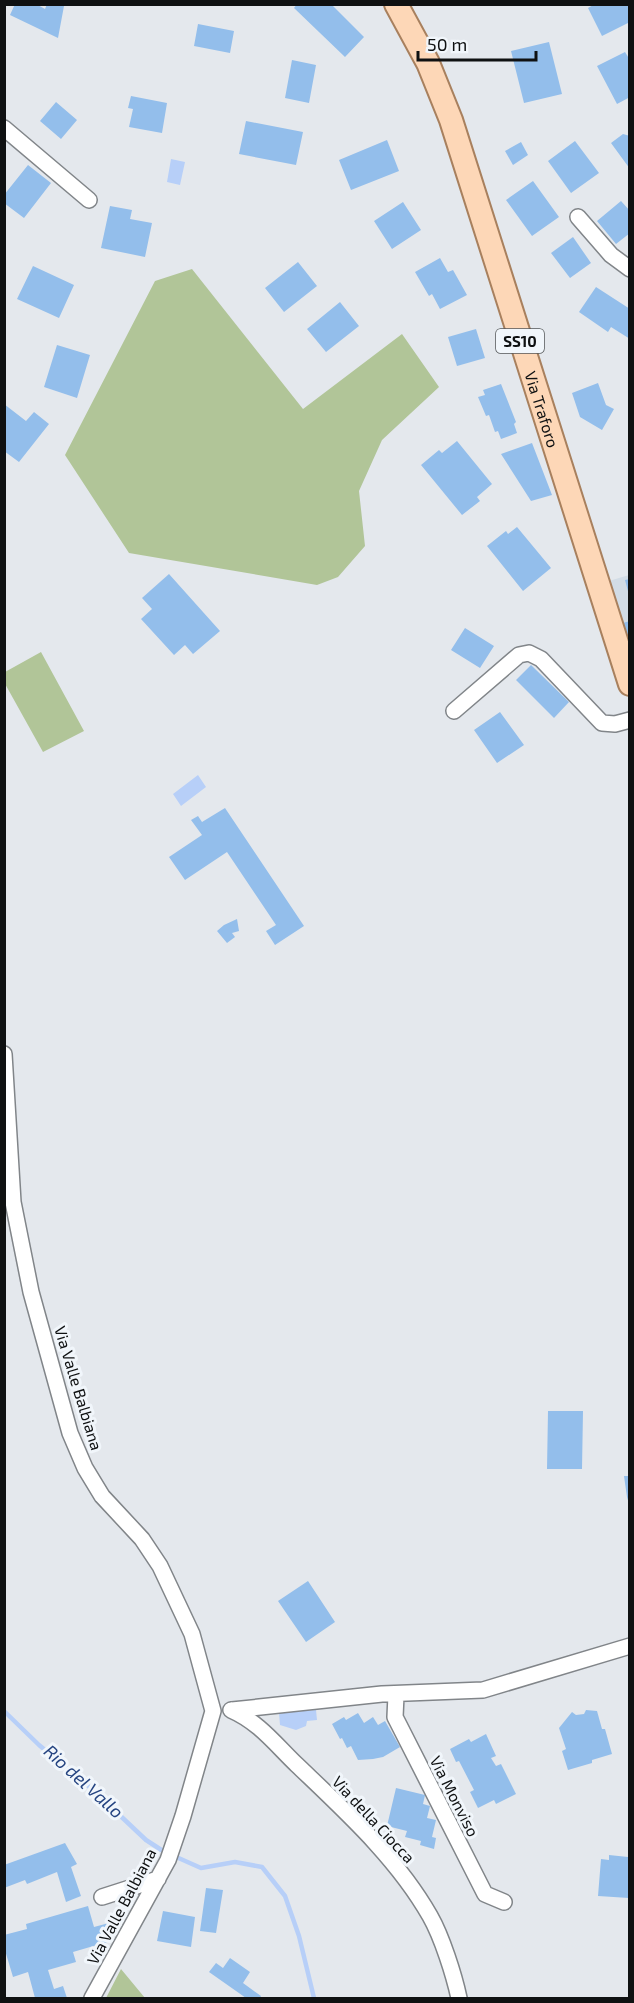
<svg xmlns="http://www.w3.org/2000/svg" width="634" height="2003" font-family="'Exo 2',sans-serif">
	<rect width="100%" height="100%" fill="#e4e8ed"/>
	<!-- built -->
	<path fill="#d2dce6" d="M629,575V645L609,581Z"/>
	<!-- green -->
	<path fill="#b1c598" d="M192,269L303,409L402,334L439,387L382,440L359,491L365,546L338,577L317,585L129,553L65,455L155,281Z
		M41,652L84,731L43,752L4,682L5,672Z
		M121,1969L145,1998H106Z"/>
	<!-- water -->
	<path fill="#b7cff8" d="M171,159L185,162L180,185L167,182Z
		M198,775L206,787L181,806L173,794Z
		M316,1710L317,1720L307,1721L306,1726L296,1730L280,1725L279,1713Z"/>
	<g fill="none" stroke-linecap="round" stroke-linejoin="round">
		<!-- stream -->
		<path stroke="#b7cff8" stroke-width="4.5" d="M4,1711L39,1745L93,1790L146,1840L163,1851
			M174,1856L201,1868L235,1862L262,1867L285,1896L299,1936L314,1998"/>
	</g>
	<!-- building -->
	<path fill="#93beeb" d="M15,4H36L45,9L47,4L64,6L58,38L10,15Z
		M297,4H331L364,37L345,57L294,8Z
		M595,4H630V22L602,36L588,8Z
		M198,24L234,31L230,53L194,46Z
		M549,42L562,94L524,103L511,51Z
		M625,52L630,60V97L617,104L597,66Z
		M292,60L316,65L309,103L285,98Z
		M131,96L167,103L162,133L129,127L133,109L128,108Z
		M56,102L77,120L61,139L40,121Z
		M246,121L303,132L296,165L239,154Z
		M623,134L630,136V169L611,143Z
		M387,140L399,171L351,190L339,160Z
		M575,141L599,173L571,193L548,161Z
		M521,142L528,155L513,165L505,151Z
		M28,165L51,183L24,218L4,203V195Z
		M533,181L559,217L532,236L506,200Z
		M621,201L630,211V233L616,244L597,221Z
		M403,202L421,230L392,249L374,221Z
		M110,206L132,210L130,219L152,223L145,257L101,248Z
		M573,237L591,263L570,278L551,253Z
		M440,258L448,272L453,270L467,295L440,309L432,294L429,296L415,272Z
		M298,262L317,286L284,312L265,288Z
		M33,266L74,285L59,318L17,299Z
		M596,287L630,309V339L611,327L608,332L579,312Z
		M340,302L359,326L326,352L307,329Z
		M476,329L485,358L457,366L448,337Z
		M57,345L90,355L77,398L44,387Z
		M598,383L606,405L614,409L602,430L580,417L572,393Z
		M501,384L516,422L514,424L517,433L501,439L498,431L495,432L489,415L486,416L478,397L485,395L483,390Z
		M4,404L26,421L34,412L49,424L19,462L4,451Z
		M457,441L492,484L477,497L480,501L462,515L421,465L439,450L442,453Z
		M532,443L552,495L531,501L501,454Z
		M517,527L551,568L523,591L487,546L506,531L508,534Z
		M169,574L220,631L193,654L185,645L174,655L141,619L152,609L142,598Z
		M630,579V595H629L625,580Z
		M630,621V640H629L623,623Z
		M465,628L494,646L480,668L451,650Z
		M531,665L569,702L554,718L516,680Z
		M500,712L524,745L497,763L474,730Z
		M225,808L304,926L275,945L266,931L276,925L227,852L185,880L169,857L202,835L191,820L198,816L202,822Z
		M237,919L239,931L232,933L235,937L227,943L217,931L224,925Z
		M548,1411H583L582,1469H547Z
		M624,1476H630L629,1504L627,1497Z
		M308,1581L335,1622L306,1642L278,1601Z
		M586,1710L597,1711L602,1729H605L612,1754L592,1760V1763L568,1770L562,1751L566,1749L559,1728L572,1712L576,1715L584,1714Z
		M358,1713L364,1723L373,1717L378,1725L385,1721L400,1747L383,1757L373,1759L358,1760L351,1746L347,1748L342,1738L340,1739L332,1724L344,1717L346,1720Z
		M486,1734L496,1756L491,1758L496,1766L501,1764L516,1794L496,1804L494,1800L478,1808L470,1792L474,1790L459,1761L456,1762L450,1749L469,1739L471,1742Z
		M396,1788L425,1795L423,1804L430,1806L427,1818L436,1820L432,1837L436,1838L434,1849L420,1845L421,1841L405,1837L407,1831L387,1826Z
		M65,1843L77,1864L71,1867L81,1896L66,1902L57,1872L27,1884L25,1880L4,1888V1865Z
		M609,1855L628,1857L629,1898L598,1896L601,1859L609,1860Z
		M206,1888L223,1890L216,1933L200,1931Z
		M88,1906L94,1927L109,1923L114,1940L73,1952L76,1962L48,1970L54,1989L63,1986L67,1998H35L28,1972L13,1977L4,1947V1935L27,1929L26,1924Z
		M163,1911L195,1917L191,1947L157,1941Z
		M230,1958L250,1972L243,1983L261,1996L260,1998H246L209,1972L216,1963L223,1968Z"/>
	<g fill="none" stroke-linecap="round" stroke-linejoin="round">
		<!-- minor casing -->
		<g stroke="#818589" stroke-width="18">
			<path id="minor" d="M4,128L89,200
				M578,217L611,255L630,269
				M454,711L519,655L529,653L541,659L602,723L615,724L630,720
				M4,1054L13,1202L31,1292L70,1433L85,1468L102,1496L142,1539L160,1566L192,1634L213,1711L183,1816L168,1860L92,1998
				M396,1695L395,1717L485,1894L504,1902
				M231,1710C259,1722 276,1745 297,1765C345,1811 397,1858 430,1916C442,1937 454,1975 459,1998
				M232,1710L382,1694L483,1690L630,1646
				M102,1897L158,1879"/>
		</g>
		<!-- primary casing -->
		<g stroke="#a8805e" stroke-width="26">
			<g id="primary">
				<path id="s1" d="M396,4L428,63L451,120L630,684"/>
			</g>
		</g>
		<!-- minor -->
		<use href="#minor" stroke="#fff" stroke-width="15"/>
		<!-- primary -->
		<use href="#primary" stroke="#fdd7b7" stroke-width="22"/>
	</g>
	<g text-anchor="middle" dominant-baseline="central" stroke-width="6" stroke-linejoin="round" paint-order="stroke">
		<!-- shield labels -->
		<rect fill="#f1f6fb" stroke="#535658" stroke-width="1.5" x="496" y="329" width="48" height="24" rx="4.5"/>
		<g font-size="15" font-weight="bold" fill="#0f1112">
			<text x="520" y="341">SS10</text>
		</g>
		<!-- street labels -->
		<g font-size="16" fill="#0f1112" stroke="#f1f6fb">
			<text stroke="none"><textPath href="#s1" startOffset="432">Via Traforo</textPath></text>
			<text transform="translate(79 1388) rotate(73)">Via Valle Balbiana</text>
			<text transform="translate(455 1796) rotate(63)">Via Monviso</text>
			<text transform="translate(374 1819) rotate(47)">Via della Ciocca</text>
			<text transform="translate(121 1906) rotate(-62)">Via Valle Balbiana</text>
		</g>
		<!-- water labels -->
		<g font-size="18" font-style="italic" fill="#254481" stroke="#f1f6fb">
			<text transform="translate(84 1781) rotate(42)">Rio del Vallo</text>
		</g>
	</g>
	<!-- border -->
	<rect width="634" height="2003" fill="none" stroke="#0f1112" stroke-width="12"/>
	<!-- scale -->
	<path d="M418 51v9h118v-9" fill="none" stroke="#0f1112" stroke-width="3"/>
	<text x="427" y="51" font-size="18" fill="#0f1112" stroke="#f1f6fb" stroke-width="4.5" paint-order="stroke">50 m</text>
</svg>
